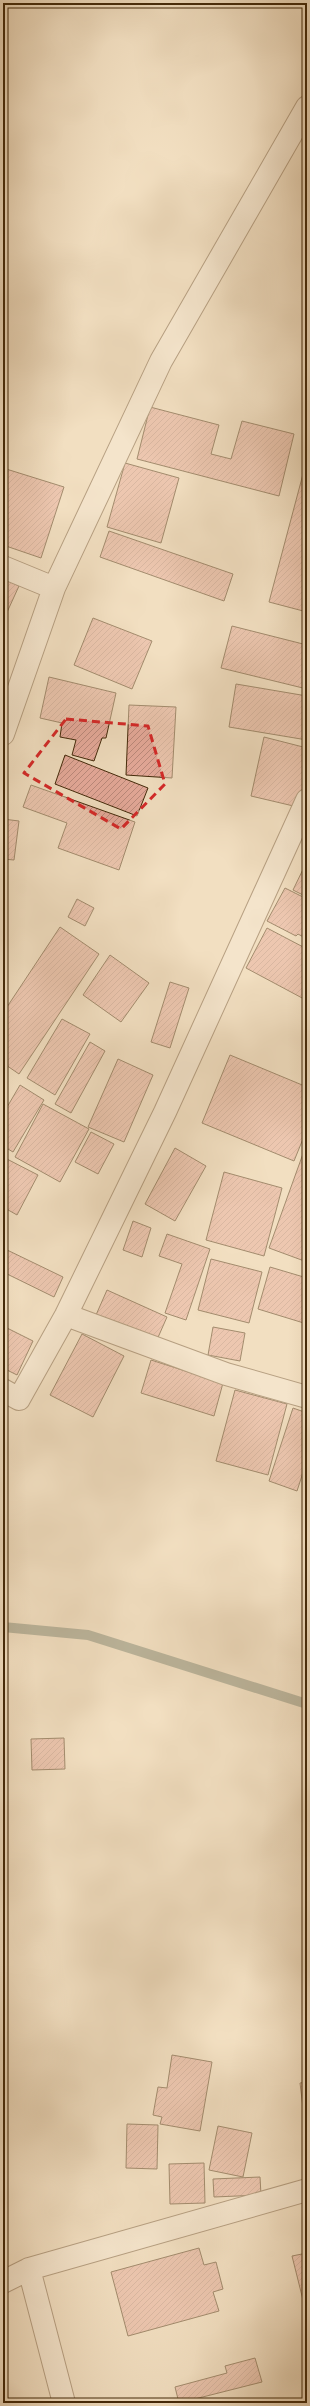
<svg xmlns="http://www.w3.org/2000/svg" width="310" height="2406" font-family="'IM FELL DW Pica',serif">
	<defs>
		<pattern id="building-hatch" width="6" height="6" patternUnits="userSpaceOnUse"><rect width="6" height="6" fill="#e6aa9b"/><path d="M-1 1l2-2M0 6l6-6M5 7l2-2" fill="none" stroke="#bc8a7d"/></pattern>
	</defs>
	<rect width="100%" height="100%" fill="#f2dfc1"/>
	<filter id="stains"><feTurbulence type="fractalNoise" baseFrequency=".005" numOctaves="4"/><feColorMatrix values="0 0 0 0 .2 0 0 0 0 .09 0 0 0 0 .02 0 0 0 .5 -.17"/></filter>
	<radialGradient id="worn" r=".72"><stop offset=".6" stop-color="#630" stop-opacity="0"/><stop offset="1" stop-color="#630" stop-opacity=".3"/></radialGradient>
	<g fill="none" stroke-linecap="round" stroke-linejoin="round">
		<!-- stream -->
		<path stroke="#78826d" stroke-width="10" d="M3,1627L88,1635L307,1704"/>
	</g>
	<!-- building -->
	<path fill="url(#building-hatch)" stroke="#432909" d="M150,407L219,425L211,454L231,459L242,421L294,434L279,496L137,459Z
		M307,459V612L269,602Z
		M125,463L179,478L161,543L107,527Z
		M3,468L64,487L41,558L3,545Z
		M109,531L233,574L224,601L100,557Z
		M3,578L19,586L3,621Z
		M93,618L152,641L132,689L74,665Z
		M232,626L307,645V689L221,668Z
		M49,677L116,693L106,738H102L94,761L72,755L76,740L60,737L62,723L40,718Z
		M236,684L307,696V740L229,727Z
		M129,705L176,707L172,778L126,775Z
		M264,737L307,748V786L302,808L251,796Z
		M65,755L148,788L137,816L55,784Z
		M31,785L135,822L119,870L58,848L67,823L23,807Z
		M3,819L19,821L14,860L3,859Z
		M307,861V897L293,890Z
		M285,888L307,899V939L298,934L296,936L267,921Z
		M77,899L94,908L85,926L68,917Z
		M60,927L99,954L19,1074L3,1063V1013Z
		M267,928L307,949V993L304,999L246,968Z
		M110,955L149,983L121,1022L83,995Z
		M170,982L189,988L170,1048L151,1042Z
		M62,1019L90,1034L55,1095L27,1078Z
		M90,1042L105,1051L71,1113L55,1104Z
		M230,1055L307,1087V1129L294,1161L202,1123Z
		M118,1059L153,1075L124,1142L88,1127Z
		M20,1085L44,1100L13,1152L3,1146V1114Z
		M43,1104L89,1129L60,1182L15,1157Z
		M91,1132L114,1144L98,1174L75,1162Z
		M175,1148L206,1166L175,1221L145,1204Z
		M304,1151L307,1152V1262L269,1248Z
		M3,1157L38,1175L17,1215L3,1207Z
		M224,1172L282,1188L264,1256L206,1240Z
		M133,1221L151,1228L142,1257L123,1250Z
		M167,1234L210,1249L186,1320L165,1313L182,1264L159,1256Z
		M3,1248L63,1277L54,1297L5,1273L3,1278Z
		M211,1259L262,1272L249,1323L198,1310Z
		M270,1267L307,1278V1324L258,1309Z
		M107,1290L167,1317L156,1342L96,1315Z
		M3,1326L33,1341L17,1375L3,1368Z
		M213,1327L245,1333L240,1361L208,1355Z
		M82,1334L124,1356L93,1417L50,1395Z
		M151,1360L223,1383L214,1416L141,1393Z
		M235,1390L287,1404L268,1475L216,1461Z
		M293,1408L307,1413V1460L297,1491L269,1481Z
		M64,1738L65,1769L32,1770L31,1739Z
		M172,2055L212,2062L200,2131L160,2124L162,2117L153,2115L158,2087L167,2088Z
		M307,2082V2140L300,2083Z
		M127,2124L158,2125L157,2169L126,2168Z
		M218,2126L252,2133L243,2177L209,2170Z
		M204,2163L205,2203L170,2204L169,2164Z
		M260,2177L261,2195L214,2197L213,2179Z
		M199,2248L204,2265L216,2262L223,2289L213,2292L219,2311L128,2336L111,2272Z
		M307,2253V2304H304L292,2256Z
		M255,2358L262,2382L179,2403L175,2387L227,2373L225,2366Z"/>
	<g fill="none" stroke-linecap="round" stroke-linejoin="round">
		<!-- street casing -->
		<g stroke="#6f5637" stroke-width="24">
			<path id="street" d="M3,567L54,588
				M3,734L54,588L161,361L307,107
				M66,1315L226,1374L307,1397
				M3,1390L19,1399L66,1315L165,1112L307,800
				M29,2269L64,2403
				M3,2282L29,2269L307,2190"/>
		</g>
		<!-- street -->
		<use href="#street" stroke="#f7ead7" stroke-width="22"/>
	</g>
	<!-- marked area -->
	<path d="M0 0H310V2406H0ZM66,719L148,726L165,784L121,829L24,773Z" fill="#f2dfc1" fill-opacity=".55" fill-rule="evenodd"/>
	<path fill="none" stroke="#d62828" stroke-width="3" stroke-dasharray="8 5" stroke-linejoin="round" d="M66,719L148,726L165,784L121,829L24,773Z"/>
	<!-- margin -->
	<rect width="310" height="2406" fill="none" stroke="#f2dfc1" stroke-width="16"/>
	<rect x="4" y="4" width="302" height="2398" fill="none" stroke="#432909" stroke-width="2"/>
	<rect x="8" y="8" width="294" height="2390" fill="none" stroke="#432909"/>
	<rect width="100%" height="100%" filter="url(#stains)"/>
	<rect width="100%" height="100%" fill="url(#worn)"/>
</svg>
